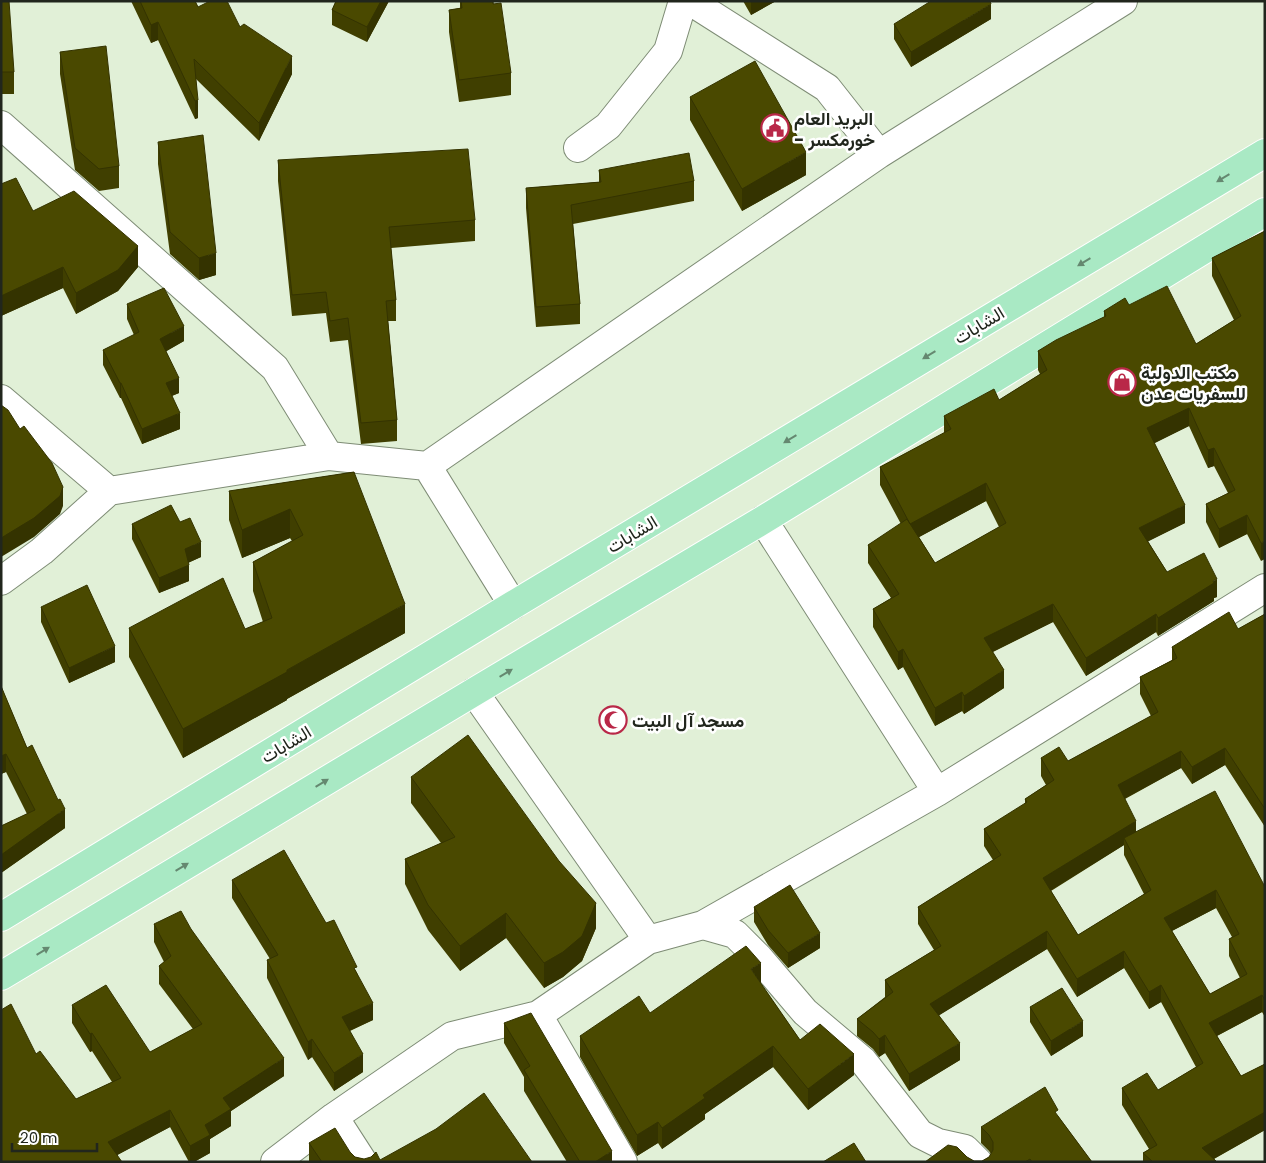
<svg xmlns="http://www.w3.org/2000/svg" width="1266" height="1163" font-family="Poppins,Vazirmatn,sans-serif">
	<rect width="100%" height="100%" fill="#e1f0d7"/>
	<g fill="none" stroke-linecap="round" stroke-linejoin="round">
		<!-- minor casing -->
		<g stroke="#7e8c75" stroke-width="30">
			<path id="minor" d="M690,1L827,88L879,154
				M1,125L275,368L329,456
				M578,148L608,126L668,51L683,1
				M1,399L109,491
				M763,520L937,792
				M1,581L42,551L109,491L329,456L427,466
				M513,605L427,466L879,154L1123,1
				M474,692L648,940
				M703,925L735,934L759,958L805,1012L863,1061L920,1134L938,1143L965,1149L978,1162
				M538,1015L623,1162
				M334,1117L363,1162
				M275,1162L334,1117L452,1036L538,1015L648,940L703,925L937,792L1265,588"/>
		</g>
		<!-- primary casing -->
		<g stroke="#fff" stroke-width="30">
			<path id="primary" d="M1,917L513,605L1265,153
				M1,976L474,692L763,520L1265,212"/>
		</g>
		<!-- minor -->
		<use href="#minor" stroke="#fff" stroke-width="28"/>
		<!-- primary -->
		<use href="#primary" stroke="#a9e9c4" stroke-width="28"/>
	</g>
	<!-- wall -->
	<path fill="#403f00" fill-rule="evenodd" d="M1,1L14,72V94H1Z
		M131,1H195L198,7L240,27L292,74L259,141L196,79L198,118L195,119L158,40L151,43Z
		M336,1H389L367,42L332,25V10Z
		M460,1H493L511,73V95L459,102L449,32V10L460,8Z
		M743,1H776L751,15Z
		M991,19L911,67L894,39V24Z
		M60,52L119,166V188L99,191L75,170L60,74Z
		M690,97L806,175L742,211L690,120Z
		M158,142L216,275L199,280L170,254L158,164Z
		M278,160L475,220V241L391,248L396,300V321H388L397,420V441L361,444L348,340L330,342L326,313L292,316L278,181Z
		M599,170L694,181V201L573,224L580,304V324L536,327L526,208V188L599,182Z
		M1,184L33,211L138,267L118,291L76,314L63,288L1,316Z
		M1265,231L1261,561L1247,534L1219,548L1206,522V504L1228,493L1214,466L1208,468L1189,426L1154,443L1185,523L1148,541L1167,572L1217,597L1214,598V601L1158,636L1156,632L1086,676L1053,622L993,652L1004,688L964,714L962,711L935,726L903,667L898,670L873,627V609L891,598L868,563V545L901,524L880,485V467L944,433V416L999,400L1040,374L1038,370V351L1104,317V311L1129,305L1196,344L1234,320L1212,276V258ZM986,501L999,527L935,563L919,537Z
		M127,304L184,341L166,351L179,393L172,396L180,429L142,444L121,398H120L103,365V350L134,335L127,319Z
		M354,472L405,633L287,699V700L183,758L129,657V628L245,629L263,622L253,591V562L292,541L290,538L242,558L229,520V491Z
		M180,522L201,557L188,563L189,581L159,593L132,539V524Z
		M41,607L115,662L69,683L41,622Z
		M1265,614V827L1225,765L1192,784L1181,768L1125,799L1136,832L1265,887V1017L1262,1012L1217,1036L1241,1076L1265,1064V1130L1214,1159L1217,1162H1143V1153L1149,1149L1122,1105V1088L1158,1090L1196,1067L1161,1002L1149,1009L1124,968L1077,997L1047,949L939,1015L960,1060L909,1091L885,1053L879,1057L873,1049L857,1036V1019L885,997V980L934,950L918,924V907L993,860L984,846V829L1025,804V799L1046,785L1041,776V758L1068,761L1151,716L1140,694V677L1172,660V647L1238,629ZM1124,845V855L1144,894L1078,935L1051,891ZM1216,908L1232,937L1229,939V956L1240,978L1210,994L1172,931Z
		M1,686L27,748L65,828L1,873V826L27,814L6,772L1,774Z
		M411,777L596,928L582,961L563,977L544,988L506,938L460,971L428,930L405,884V859L441,843L411,803Z
		M232,880L326,923L357,973L373,1020L350,1031L363,1072L334,1091L312,1057L308,1060L267,978V960L270,959L232,898Z
		M754,907L820,948L788,968L768,945L754,922Z
		M154,924L191,929L284,1076L231,1111V1126L210,1139V1153L194,1162H189L170,1127L117,1155L36,1054L76,1099L112,1082L92,1051L90,1052L72,1023V1005L150,1052L193,1029L159,984V966L164,962L154,942Z
		M761,984L800,1040L854,1075L808,1110L773,1067L705,1114V1119L662,1149L658,1143L637,1156L580,1057V1036L650,1013Z
		M1030,1007L1083,1036L1051,1056L1030,1022Z
		M504,1023L612,1162H567L524,1091V1077L504,1043Z
		M1058,1116L1092,1162H925L967,1157L974,1161H982L989,1157L991,1154L989,1151L981,1143V1127Z
		M309,1143L350,1152L355,1157L364,1159L380,1160L532,1162H309Z"/>
	<!-- shaded-wall -->
	<path fill="#343300" d="M381,1H389L367,42V27Z
		M751,1H776L751,15Z
		M991,4V19L911,67V52Z
		M158,22V40L151,43V25Z
		M292,56V74L259,141V123Z
		M198,100V118L195,119V101Z
		M806,152V175L742,211V189Z
		M138,246V267L118,291L76,314V293Z
		M216,253V275L199,280V258Z
		M63,267V288L1,316V296Z
		M184,326V341L160,355V339Z
		M179,378V393L166,398V383Z
		M120,383H121V398H120Z
		M1189,408V426L1147,447V428Z
		M180,413V429L142,444V429Z
		M1214,448V466L1208,468V450Z
		M986,483V501L910,542V524Z
		M63,487V506L60,514L34,537L1,557V538Z
		M1185,505V523L1139,546V528Z
		M290,509V538L242,558V530Z
		M1247,515V534L1219,548V529Z
		M1265,541V559L1261,561V543Z
		M201,542V557L185,564V549Z
		M189,565V581L159,593V578Z
		M1217,579V597L1214,598V601L1158,636V618Z
		M405,604V633L287,699V700L183,758V729Z
		M1053,604V622L984,656V638Z
		M1156,614V632L1086,676V658Z
		M115,646V662L69,683V668Z
		M903,649V667L898,670V652Z
		M1004,670V688L964,714V696Z
		M962,692V711L935,726V708Z
		M1225,748V765L1192,784V767Z
		M1181,751V768L1118,802V785Z
		M6,754V772L1,774V756Z
		M65,809V828L1,873V855Z
		M1136,821V838H1124V845L1043,895V878Z
		M1216,890V908L1164,935V918Z
		M596,903V928L582,961L563,977L544,988V963Z
		M506,913V938L460,971V946Z
		M1047,931V949L930,1021V1004Z
		M820,933V948L788,968V953Z
		M1124,951V968L1077,997V979Z
		M761,963V984L751,969Z
		M1161,985V1002L1149,1009V992Z
		M1262,995V1012L1209,1040V1023Z
		M373,1003V1020L342,1034V1017Z
		M1083,1021V1036L1051,1056V1041Z
		M92,1033V1051L90,1052V1034Z
		M885,1035V1053L879,1057V1039Z
		M312,1039V1057L308,1060V1042Z
		M960,1043V1060L909,1091V1074Z
		M773,1046V1067L705,1114V1119L662,1149V1128L703,1095Z
		M363,1054V1072L334,1091V1073Z
		M854,1054V1075L808,1110V1089Z
		M284,1058V1076L231,1111V1126L210,1139V1153L194,1162H190V1146L223,1098Z
		M170,1110V1127L108,1160V1142Z
		M1265,1112V1130L1208,1162L1202,1148Z
		M658,1122V1143L637,1156V1135Z
		M612,1151V1162H595Z"/>
	<!-- building -->
	<path fill="#4a4900" stroke="#343300" fill-rule="evenodd" d="M1,1H9L14,72H1Z
		M140,1H195L198,7L210,1H227L240,27L244,24L292,56L259,123L194,59L198,100L195,101L158,22L151,25Z
		M336,1H381L367,27L332,10Z
		M461,1H493V4L501,3L511,73L459,80L449,10L462,8Z
		M931,1H990L991,4L911,52L894,24Z
		M106,46L119,166L99,169L75,148L60,52Z
		M755,61L806,152L742,189L690,97Z
		M203,135L216,253L199,258L170,232L158,142Z
		M468,149L475,220L389,227L396,300L386,301L397,420L361,423L348,318L330,321L326,292L292,295L278,160Z
		M689,153L694,181L571,205L580,304L536,307L526,188L601,182L599,170Z
		M16,178L33,211L74,191L138,246L118,270L76,293L63,267L1,296V184Z
		M1265,231V541L1261,543L1247,515L1219,529L1206,504L1235,490L1214,448L1208,450L1189,408L1147,428L1185,505L1139,528L1167,572L1204,553L1217,579L1213,581L1214,583L1158,618L1156,614L1086,658L1053,604L984,638L1004,670L964,696L962,692L935,708L903,649L898,652L873,609L899,594L868,545L907,519L935,563L1006,523L986,483L910,524L880,467L951,429L944,416L994,389L999,400L1047,370L1038,351L1056,340L1106,316L1104,311L1125,298L1129,305L1167,286L1196,344L1241,316L1212,258Z
		M164,288L184,326L160,339L179,378L166,383L180,413L142,429L121,383H120L103,350L139,332L127,304Z
		M1,405L8,410L20,429L24,426L52,463L63,487L60,496L34,518L1,538Z
		M354,472L405,604L287,670V672L183,729L129,628L223,578L245,629L272,618L253,562L303,535L290,509L242,530L229,491Z
		M171,505L180,522L190,518L201,542L185,549L189,565L159,578L132,524Z
		M87,585L115,646L69,668L41,607Z
		M1229,612L1238,629L1265,614V809L1225,748L1192,767L1181,751L1118,785L1136,821L1043,878L1078,935L1151,890L1124,838L1215,791L1265,887V1000L1262,995L1209,1023L1241,1076L1265,1064V1112L1202,1148L1217,1162H1153L1143,1153L1157,1145L1122,1088L1147,1073L1158,1090L1203,1063L1161,985L1149,992L1124,951L1077,979L1047,931L930,1004L960,1043L909,1074L885,1035L879,1039L873,1032L857,1019L893,992L885,980L941,946L918,907L1001,855L984,829L1027,802L1025,799L1054,780L1041,758L1059,747L1068,761L1158,712L1140,677L1177,658L1172,647ZM1216,890L1239,934L1229,939L1247,974L1210,994L1164,918Z
		M1,686L27,748L32,745L58,800L60,799L65,809L1,855V826L35,810L6,754L1,756Z
		M468,735L559,861L596,903L582,936L563,952L544,963L506,913L460,946L428,905L405,859L455,837L411,777Z
		M284,850L326,923L334,920L357,967L354,968L373,1003L342,1017L363,1054L334,1073L312,1039L308,1042L267,960L278,955L232,880Z
		M790,885L820,933L788,953L768,930L754,907Z
		M181,911L191,929L284,1058L223,1098L231,1109L205,1125L210,1135L190,1146L170,1110L108,1142L122,1162H1V1010L11,1004L36,1054L40,1051L76,1099L121,1078L92,1033L90,1034L72,1005L106,985L150,1052L202,1024L159,966L171,956L154,924Z
		M746,946L761,963L751,969L800,1040L820,1024L854,1054L808,1089L773,1046L703,1095L705,1098L662,1128L658,1122L637,1135L580,1036L639,996L650,1013Z
		M1062,988L1083,1021L1051,1041L1030,1007Z
		M531,1013L612,1151L595,1162H580L524,1070L530,1066L504,1023Z
		M1045,1087L1058,1110L1055,1112L1092,1162H1032L1030,1159L1025,1162H925L948,1145L957,1147L967,1157L974,1161H982L989,1157L993,1150V1142L989,1135L981,1127Z
		M484,1093L532,1162H322L309,1143L335,1128L350,1152L355,1157L364,1159L371,1157L376,1152L380,1160L436,1129Z
		M854,1143L866,1162H823Z"/>
	<!-- one-way arrows -->
	<defs><path id="oneway-solid" d="M-6-.8H1V-3.2L6.5 0L1 3.2V.8H-6Z" transform="scale(1.25)"/></defs>
	<g fill="#658870">
		<use href="#oneway-solid" transform="translate(1223 178) rotate(149)"/>
		<use href="#oneway-solid" transform="translate(1084 262) rotate(149)"/>
		<use href="#oneway-solid" transform="translate(929 355) rotate(149)"/>
		<use href="#oneway-solid" transform="translate(790 439) rotate(149)"/>
		<use href="#oneway-solid" transform="translate(506 673) rotate(-31)"/>
		<use href="#oneway-solid" transform="translate(322 783) rotate(-31)"/>
		<use href="#oneway-solid" transform="translate(182 867) rotate(-31)"/>
		<use href="#oneway-solid" transform="translate(43 951) rotate(-31)"/>
	</g>
	<!-- icons -->
	<defs>
		<g id="civic-ring" transform="scale(1.4375)"><circle r="9.5" fill="#fff" stroke="#b92848" stroke-width="1.5"/><path d="M-.6-6.5H3V-4.5H.6V-3L4-1V1h2V6H-6V1h2V-1L-.6-3ZM-1.2 2.5V6h2.4V2.5Z" fill="#b92848"/></g>
		<g id="shop-ring" transform="scale(1.4375)"><circle r="9.5" fill="#fff" stroke="#b92848" stroke-width="1.5"/><path d="M-5-2.5h2.3a2.7 3.5 0 0 1 5.4 0H5L5.5 6h-11ZM-1.5-2.5h3a1.5 2.3 0 0 0-3 0Z" fill="#b92848"/></g>
		<g id="mosque-ring" transform="scale(1.4375)"><circle r="9.5" fill="#fff" stroke="#b92848" stroke-width="1.5"/><path d="M3.5-4.9A6 6 0 1 0 3.5 4.9A5 5 0 1 1 3.5-4.9Z" fill="#b92848"/></g>
	</defs>
	<g fill-rule="evenodd">
		<use href="#civic-ring" x="775" y="128"/>
		<use href="#shop-ring" x="1122" y="382"/>
		<use href="#mosque-ring" x="613" y="720"/>
	</g>
	<g text-anchor="middle" dominant-baseline="central" stroke-width="5" stroke-linejoin="round" paint-order="stroke">
		<!-- poi labels -->
		<g font-size="18" font-weight="bold" fill="#21261d" stroke="#fff" text-anchor="start">
			<text x="794" y="118">البريد العام<tspan x="794" dy="21">- خورمكسر</tspan></text>
			<text x="1141" y="372">مكتب الدولية<tspan x="1141" dy="21">للسفريات عدن</tspan></text>
			<text x="632" y="720">مسجد آل البيت</text>
		</g>
		<!-- street labels -->
		<g font-size="18" fill="#21261d" stroke="#fff">
			<text transform="translate(979 325) rotate(-31)">الشابات</text>
			<text transform="translate(632 534) rotate(-31)">الشابات</text>
			<text transform="translate(286 744) rotate(-31)">الشابات</text>
		</g>
	</g>
	<!-- border -->
	<rect width="1266" height="1163" fill="none" stroke="#21261d" stroke-width="5"/>
	<!-- scale -->
	<path d="M12 1143v8h85v-8" fill="none" stroke="#21261d" stroke-width="2.5"/>
	<text x="20" y="1143" font-size="15" fill="#21261d" stroke="#ffffff" stroke-width="4" paint-order="stroke">20 m</text>
</svg>
